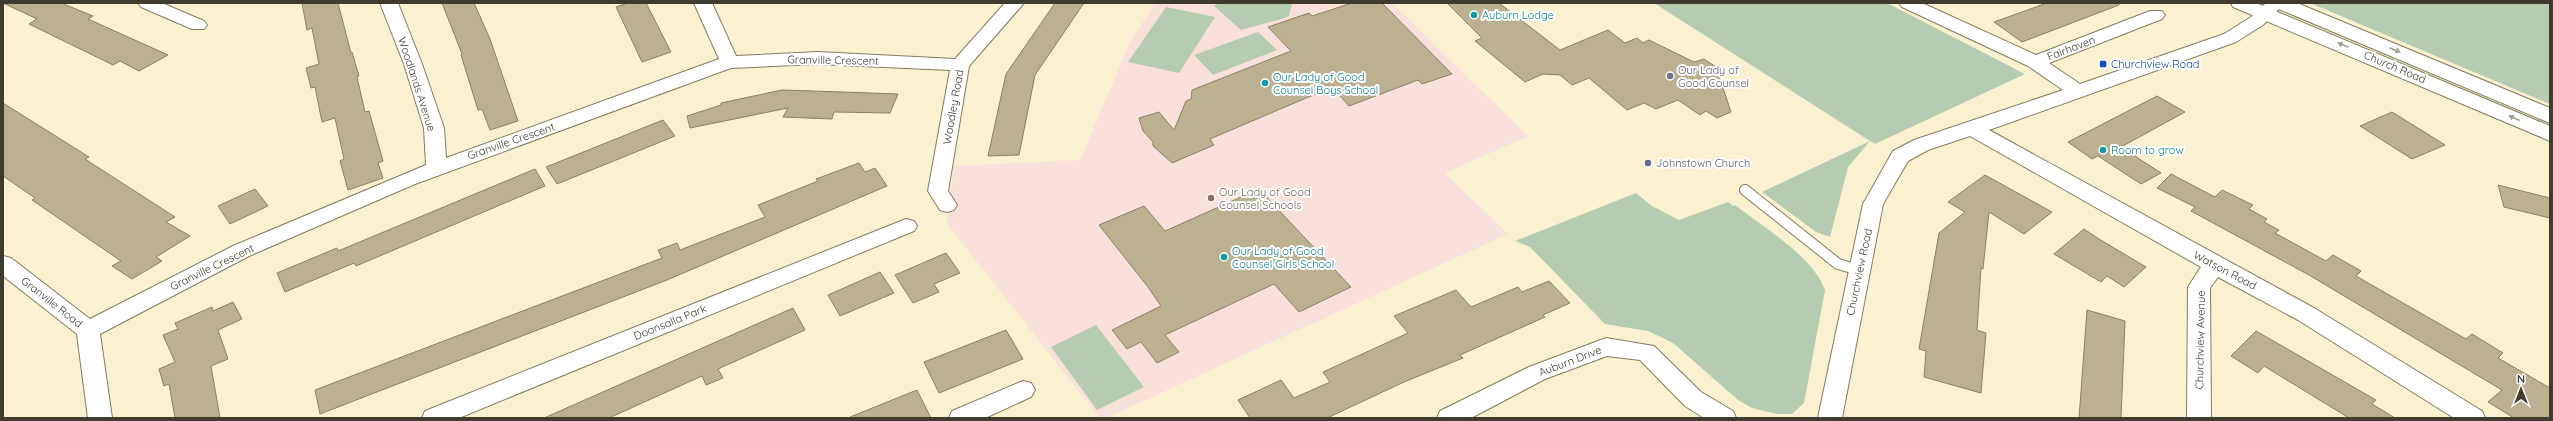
<svg xmlns="http://www.w3.org/2000/svg" width="2553" height="421" font-family="Quicksand,sans-serif">
	<rect width="100%" height="100%" fill="#faf1d0"/>
	<!-- education -->
	<path fill="#fae0da" d="M1155,3H1392L1528,136L1445,173L1508,234L1106,418H1100L947,224L954,166L1080,160L1130,42Z"/>
	<!-- green -->
	<path fill="#b6ccb0" d="M1219,3H1292L1289,16L1285,18L1241,30L1214,6Z
		M1654,3H1887L2025,74L1875,144L1870,141L1848,167L1830,237L1816,232L1762,192L1870,141Z
		M2310,3H2550V104Z
		M1166,7L1215,17L1179,73L1128,62Z
		M1258,32L1277,50L1213,75L1194,55Z
		M1636,193L1652,206L1679,220L1728,202L1733,206L1735,205C1764,228 1812,255 1825,290L1804,403L1792,414H1777L1752,408L1738,400L1673,343L1648,331L1605,324L1530,247L1515,241Z
		M1096,325L1144,387L1097,410L1051,347Z"/>
	<!-- building -->
	<path fill="#bbb190" stroke="#8a8164" d="M3,3H61L93,16L88,19L168,55L139,71L120,61L113,65L29,24L37,19Z
		M302,3H338L351,53L352,52L359,76L357,77L365,112L369,111L383,161L378,163L383,178L348,190L340,161L344,159L335,118L322,122L315,87L311,88L306,68L319,64L312,28L307,30Z
		M442,3H474L490,39L518,121L490,130L482,109L478,110L461,55L462,54Z
		M628,3H646L671,52L642,62L616,7Z
		M1055,3H1084L1035,75L1019,155L988,156L1006,74Z
		M1352,3H1382L1452,74L1422,84L1418,80L1349,106L1332,87L1210,139L1214,145L1172,163L1153,146V142L1143,131L1139,118L1159,112L1174,130L1186,101L1191,99L1192,90L1291,51L1268,27L1309,13L1312,16Z
		M1447,3H1499L1560,50L1608,30L1625,43L1637,38L1643,43L1649,40L1694,62L1704,59L1716,67L1731,112L1717,118L1706,111L1700,115L1678,100L1656,109L1644,103L1627,110L1589,78L1572,85L1560,75L1543,74L1525,82L1475,41L1482,38Z
		M2047,3H2119V5L2022,42L1994,22Z
		M782,90L843,92L898,94L890,113L834,112L832,119L783,117L788,108L690,128L687,116L721,105V103Z
		M2157,96L2185,112L2121,147L2161,173L2141,184L2098,156L2092,159L2068,142Z
		M3,103L89,157L85,159L175,217L166,222L190,236L156,257L162,261L132,279L112,266L121,261L32,200L35,198L3,176Z
		M2392,112L2426,133L2445,145L2412,159L2360,126Z
		M663,120L675,136L626,156L557,184L546,167Z
		M859,163L865,172L875,168L887,186L667,280L320,414L315,390L662,258L658,250L677,243L680,250L765,217L758,205L818,181L816,179Z
		M535,169L545,186L356,266L354,263L285,292L277,273L337,248L338,251Z
		M2171,174L2215,197L2222,190L2253,205L2249,209L2267,219L2264,222L2279,230L2275,233L2326,261L2333,255L2361,271L2356,276L2466,339L2472,334L2503,353L2498,358L2550,388V418H2514L2488,402L2502,390L2309,275L2191,211L2195,207L2157,188Z
		M1985,175L2052,212L2024,234L1989,212L1983,269L1981,268L1977,330L1986,333L1981,393L1924,377L1926,351L1919,349L1939,233L1965,212L1948,202Z
		M2498,185L2550,198V218L2504,207Z
		M255,189L268,206L230,224L218,206Z
		M1259,189L1351,287L1299,312L1274,284L1165,335L1179,352L1157,363L1141,342L1127,349L1112,330L1161,306L1148,287L1099,225L1144,206L1165,231Z
		M2084,229L2099,239L2146,267L2124,287L2107,276L2101,282L2054,254Z
		M946,253L960,273L934,284L939,292L913,303L895,275Z
		M880,272L894,293L840,316L828,295Z
		M1549,281L1570,303L1543,315L1545,317L1460,355L1463,358L1404,382L1327,418H1250L1238,400L1281,380L1294,398L1330,382L1323,372L1408,333L1394,316L1456,290L1471,307L1518,287L1522,292Z
		M233,302L242,319L218,330L228,359L211,366L220,418H175L169,384L164,386L159,369L175,362L163,335L178,329L175,323L212,307L213,311Z
		M793,308L805,330L718,369L723,378L706,385L702,376L609,418H544Z
		M2087,310L2125,321L2121,418H2079Z
		M1006,330L1023,359L939,393L924,362Z
		M2256,331L2376,400L2372,404L2395,418H2349L2264,366L2258,373L2231,356Z
		M917,390L931,418H850V417Z"/>
	<g fill="none" stroke-linecap="round" stroke-linejoin="round">
		<!-- service casing -->
		<g stroke="#857c5f" stroke-width="12">
			<path id="service" d="M1745,190L1838,264L1859,270"/>
		</g>
		<!-- minor casing -->
		<g stroke="#857c5f" stroke-width="2">
			<path id="minor" d="M138,3H162L204,21L207,25L204,29H192L141,7Z
				M380,3H398L422,64L444,128L446,158L719,59L694,3H712L736,56L818,52L955,59L1005,3H1024L969,66L948,191L957,205L954,210L947,212L940,210L928,191L950,70L818,64L731,68L415,184L249,256L100,334L112,418H88L77,334L3,276V256L11,258L90,319L233,246L426,165L424,128L404,64Z
				M1899,3H1922L2036,55L2150,11H2162L2165,15L2162,19L2049,63L2080,84L2224,34L2251,17L2266,3H2285L2263,25L2236,42L1989,130L2314,308L2482,411L2485,418H2454L2298,320L2218,277L2210,288L2211,418H2187L2188,287L2201,267L1970,136L1928,150L1908,161L1883,204L1842,418H1818L1863,204L1893,151L1914,140L2063,90L2028,66L1902,7Z
				M906,219L914,221L917,226L914,231L459,418H422L425,411Z
				M1606,338L1654,346L1701,392L1733,411L1736,418H1704L1685,406L1640,360L1607,356L1545,379L1471,418H1437L1440,411L1529,367Z
				M1023,381L1031,383L1035,390L1031,397L985,418H949L952,411Z"/>
		</g>
		<!-- secondary casing -->
		<g stroke="#857c5f" stroke-width="2">
			<path id="secondary" d="M2231,3H2256L2550,126V141L2233,7Z
				M2272,3H2297L2550,108V123L2274,7Z"/>
		</g>
		<!-- service -->
		<use href="#service" stroke="#fff" stroke-width="10"/>
		<!-- minor -->
		<use href="#minor" fill="#fff" fill-rule="evenodd"/>
		<!-- secondary -->
		<use href="#secondary" fill="#fff" fill-rule="evenodd"/>
	</g>
	<!-- one-way arrows -->
	<defs><path id="oneway-solid" d="M-6-.8H1V-3.2L6.5 0L1 3.2V.8H-6Z"/></defs>
	<g fill="#9f9d96">
		<use href="#oneway-solid" transform="translate(2343 45) rotate(-157)"/>
		<use href="#oneway-solid" transform="translate(2395 50) rotate(23)"/>
		<use href="#oneway-solid" transform="translate(2514 118) rotate(-156)"/>
	</g>
	<!-- markers -->
	<g fill="#0f9aa8" stroke="#fefefe" stroke-width="1.5">
		<circle cx="1474" cy="15" r="4"/>
		<circle cx="1265" cy="83" r="4"/>
		<circle cx="2103" cy="150" r="4"/>
		<circle cx="1224" cy="257" r="4"/>
	</g>
	<rect fill="#1a4fb4" stroke="#fefefe" stroke-width="1.5" x="2099" y="60" width="8" height="8" rx="2"/>
	<circle fill="#6b7280" stroke="#fefefe" stroke-width="1.5" cx="1670" cy="76" r="4"/>
	<circle fill="#5c6f8a" stroke="#fefefe" stroke-width="1.5" cx="1648" cy="163" r="4"/>
	<circle fill="#8d6e63" stroke="#fefefe" stroke-width="1.5" cx="1211" cy="198" r="4"/>
	<g text-anchor="middle" dominant-baseline="central" stroke-width="4" stroke-linejoin="round" paint-order="stroke">
		<!-- culture labels -->
		<g font-size="11" fill="#0d838f" stroke="#fefefe" text-anchor="start">
			<text x="1482" y="15">Auburn Lodge</text>
			<text x="1273" y="77">Our Lady of Good<tspan x="1273" dy="13">Counsel Boys School</tspan></text>
			<text x="2111" y="150">Room to grow</text>
			<text x="1232" y="251">Our Lady of Good<tspan x="1232" dy="13">Counsel Girls School</tspan></text>
		</g>
		<!-- street labels -->
		<g font-size="11" fill="#3f3b2e" stroke="#fefefe">
			<text transform="translate(2071 48) rotate(-21)">Fairhaven</text>
			<text transform="translate(833 60) rotate(1)">Granville Crescent</text>
			<text transform="translate(2395 67) rotate(23)">Church Road</text>
			<text transform="translate(417 84) rotate(72)">Woodlands Avenue</text>
			<text transform="translate(953 107) rotate(-80)">Woodley Road</text>
			<text transform="translate(511 141) rotate(-19)">Granville Crescent</text>
			<text transform="translate(212 267) rotate(-26)">Granville Crescent</text>
			<text transform="translate(2225 270) rotate(28)">Watson Road</text>
			<text transform="translate(1859 272) rotate(-78)">Churchview Road</text>
			<text transform="translate(52 302) rotate(38)">Granville Road</text>
			<text transform="translate(670 322) rotate(-22)">Doonsalla Park</text>
			<text transform="translate(2200 340) rotate(-89)">Churchview Avenue</text>
			<text transform="translate(1570 361) rotate(-21)">Auburn Drive</text>
		</g>
		<!-- transit labels -->
		<g font-size="11" fill="#164399" stroke="#fefefe" text-anchor="start">
			<text x="2111" y="64">Churchview Road</text>
		</g>
		<!-- worship labels -->
		<g font-size="11" fill="#5b616d" stroke="#fefefe" text-anchor="start">
			<text x="1678" y="70">Our Lady of<tspan x="1678" dy="13">Good Counsel</tspan></text>
		</g>
		<!-- service labels -->
		<g font-size="11" fill="#4e5e75" stroke="#fefefe" text-anchor="start">
			<text x="1656" y="163">Johnstown Church</text>
		</g>
		<!-- education labels -->
		<g font-size="11" fill="#785e54" stroke="#fefefe" text-anchor="start">
			<text x="1219" y="192">Our Lady of Good<tspan x="1219" dy="13">Counsel Schools</tspan></text>
		</g>
	</g>
	<!-- border -->
	<rect width="2553" height="421" fill="none" stroke="#3f3b2e" stroke-width="8"/>
	<!-- north arrow -->
	<g transform="translate(2521 389)" stroke="#fefefe" stroke-width="3" paint-order="stroke">
	<path d="M0-3L7 15L0 10L-7 15Z" fill="#3f3b2e"/>
	<text y="-6" font-size="11" font-weight="bold" text-anchor="middle" fill="#3f3b2e">N</text>
	</g>
</svg>
